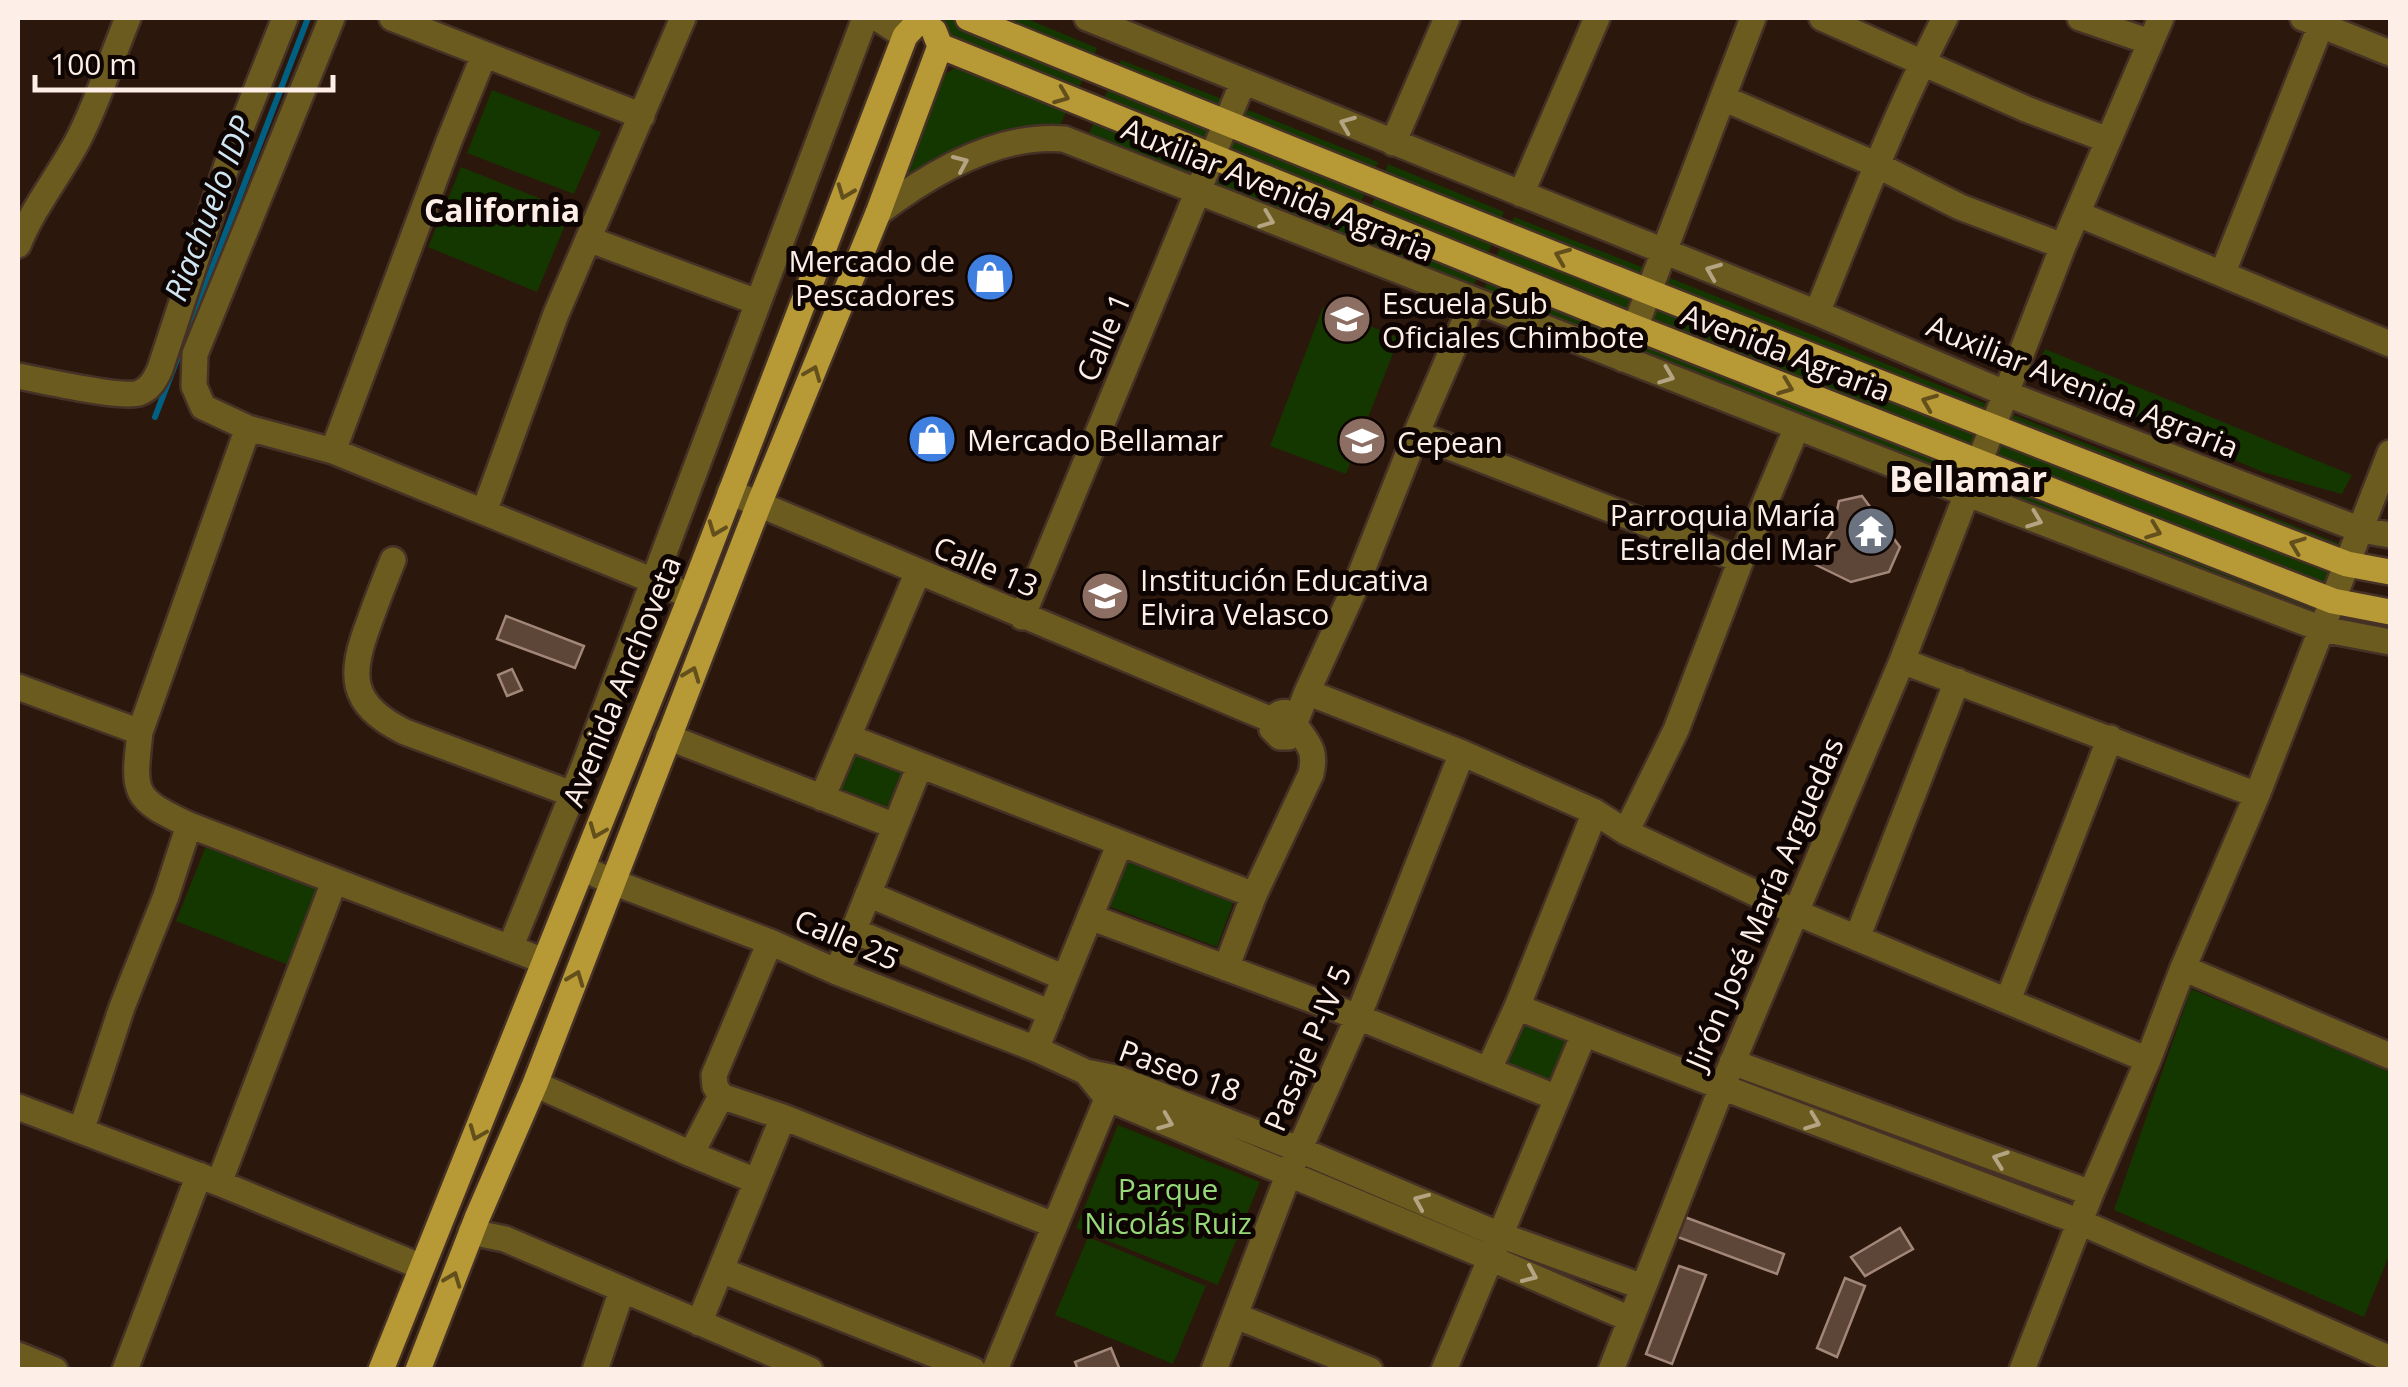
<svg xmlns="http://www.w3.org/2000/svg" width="2408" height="1387" font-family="'Open Sans',sans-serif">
	<rect width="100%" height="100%" fill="#2c170c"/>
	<!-- green -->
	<path fill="#143700" d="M933,18H949L1085,73L1076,96L944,43Z
		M973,18H1025L1097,48L1090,66Z
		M1121,60L1230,102L1224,117L1115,74Z
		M960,65L1067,110L1058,130L898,192L940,77Z
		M1110,84L1215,127L1207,147L1102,104Z
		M492,90L601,132L574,194L467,153Z
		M1238,106L1378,162L1372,177L1231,122Z
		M1096,117L1202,162L1194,181L1088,136Z
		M1229,132L1367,187L1358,210L1220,155Z
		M1388,164L1504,212L1497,228L1381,181Z
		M461,167L571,211L537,292L428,247Z
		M1217,168L1353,220L1346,241L1209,189Z
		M1379,188L1495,236L1484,263L1368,214Z
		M1514,217L1652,271L1646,287L1508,234Z
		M1364,224L1480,269L1471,292L1355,246Z
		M1504,238L1643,294L1632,323L1492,268Z
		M1491,273L1629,329L1620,352L1482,294Z
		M1660,274L1994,407L1987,422L1653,289Z
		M1651,297L1987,430L1976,458L1640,324Z
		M1323,307L1399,338L1346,474L1270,446Z
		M1636,331L1971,464L1962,487L1627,354Z
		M2045,349L2352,475L2342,494L2263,472L2034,377Z
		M2006,412L2348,547L2343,560L2000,427Z
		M1997,432L2340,565L2328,595L1985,461Z
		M1983,469L2327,603L2319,623L1973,493Z
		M853,749L904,769L883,815L832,795Z
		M206,846L323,887L291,966L176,921Z
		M1123,857L1235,898L1217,947L1105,905Z
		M2191,989L2390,1071V1253L2364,1317L2114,1210Z
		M1521,1020L1574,1040L1551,1085L1501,1064Z
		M1118,1125L1260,1182L1218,1285L1076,1228Z
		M1088,1237L1206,1286L1173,1364L1055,1315Z"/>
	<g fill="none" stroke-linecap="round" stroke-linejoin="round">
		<!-- stream -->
		<path stroke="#006083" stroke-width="6" d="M155,417L308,18"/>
	</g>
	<!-- building -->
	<path fill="#5d4538" stroke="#a28779" stroke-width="2.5" d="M1862,496L1900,547L1889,572L1851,582L1808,561L1811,553L1821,548L1833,530L1839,501Z
		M506,616L584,646L575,668L497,639Z
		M512,669L522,690L507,696L498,675Z
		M1682,1216L1784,1254L1777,1274L1675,1236Z
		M1900,1228L1913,1249L1865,1276L1851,1257Z
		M1679,1266L1706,1275L1672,1364L1646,1354Z
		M1845,1278L1865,1286L1837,1357L1817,1348Z
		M1111,1348L1120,1370H1078L1075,1362Z"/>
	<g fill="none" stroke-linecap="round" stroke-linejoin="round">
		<!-- minor casing -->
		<g stroke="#453126" stroke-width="30">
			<path id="minor" d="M332,18L195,354L194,386L203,407L248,428L333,451L691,596
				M392,18L642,116
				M877,18L905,36
				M1087,18L1817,313L2007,394L2361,530L2390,535
				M1822,18L2026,109L2108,140
				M2080,18L2150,42
				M2303,18L2390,53
				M1723,98L1877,165L1960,207L2063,246
				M1393,143L1447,18
				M1521,194L1597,18
				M878,213C929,174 997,133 1064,139L1968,494L2322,629L2390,642
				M2078,214L2390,344
				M588,239L757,302
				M18,245C33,208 58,177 77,142C98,102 111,59 128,18
				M2223,272L2321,25
				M1817,313C1857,213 1896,113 1945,18
				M1623,359L1753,18
				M18,376C41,380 121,399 139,393C150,389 155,380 160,369L230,156L285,18
				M248,428L140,732C133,794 132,798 189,825L544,961
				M1416,434L1741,560
				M333,451L449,141L484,55
				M730,492L1272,720
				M484,512L556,314L683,18
				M393,560C385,580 377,600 370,620C349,675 348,704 405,732L572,794
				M1022,617L1243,82
				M1902,661L2257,795
				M18,687L140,732
				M1307,692L1462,753L1595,812L1626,832L1795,912L2148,1060
				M1296,720C1290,711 1282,710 1275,717L1272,729L1280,737H1289L1295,732L1296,720L1307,692L1357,583L1416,434L1473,302
				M668,737L895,826
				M848,737L1254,895
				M822,798L918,572
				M1626,832L1676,730L1741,560L1797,427
				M582,868L613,882L770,942L837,972L1036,1049L1086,1072L1116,1078L1298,1149L1500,1235L1643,1287
				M868,894L1065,978
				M1090,917L1358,1017L1557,1098
				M854,931L1051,1013
				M1857,938L1957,681
				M510,948L584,766L865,18
				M1226,968L1254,895L1311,774C1316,751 1310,746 1297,728
				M2183,968L2390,1056
				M837,972L920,765
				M2008,1000L2110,738
				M1517,1007L1722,1087L2080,1222L2390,1359
				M1036,1049L1120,843
				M1732,1062L2091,1193
				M1489,1069L1517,1007L1595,812
				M1086,1072L1107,1098L1490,1258L1630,1319
				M535,1084L691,1154L756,1181
				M721,1096L783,1117L1054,1225
				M18,1107L219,1183L422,1267
				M81,1131L122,1007L166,896L189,825
				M691,1154L721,1096L715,1086L714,1075L770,942
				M219,1183L334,882
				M471,1232L505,1239L810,1370
				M721,1270L973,1370
				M1236,1316L1370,1370
				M699,1323L783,1117
				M18,1355L55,1370
				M125,1370L199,1175
				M595,1370L622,1290
				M995,1370L1112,1087
				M1214,1370L1289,1173L1358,1017L1462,753
				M1444,1370L1584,1034
				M1611,1370L1722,1087L1902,661L2063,246L2161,18
				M2022,1370L2091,1193L2148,1060L2183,968L2257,795L2390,453"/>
		</g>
		<!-- major casing -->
		<g stroke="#453126" stroke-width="30">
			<path id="major" d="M968,18C1426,205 1886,387 2347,564L2390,572
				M940,46L1634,327L2333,601L2390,612
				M381,1370L691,596L905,36L922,18
				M418,1370L477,1218L535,1084L759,504L878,213L940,46L934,31"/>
		</g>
		<!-- minor -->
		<use href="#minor" stroke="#6c5b1f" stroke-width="25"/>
		<!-- major -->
		<use href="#major" stroke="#b79935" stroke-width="25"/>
	</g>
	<!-- one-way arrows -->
	<defs><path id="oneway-chevron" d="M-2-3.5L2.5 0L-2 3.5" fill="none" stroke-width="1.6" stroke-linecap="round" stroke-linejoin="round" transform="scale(2.5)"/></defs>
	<g stroke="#624f1c">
		<use href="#oneway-chevron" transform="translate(1062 96) rotate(22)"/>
		<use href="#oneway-chevron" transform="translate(845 192) rotate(111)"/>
		<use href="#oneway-chevron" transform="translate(1562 256) rotate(-158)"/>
		<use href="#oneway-chevron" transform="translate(813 373) rotate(-68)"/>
		<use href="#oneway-chevron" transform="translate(1786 387) rotate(21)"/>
		<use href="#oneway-chevron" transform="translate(1929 402) rotate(-158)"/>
		<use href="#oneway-chevron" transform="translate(716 529) rotate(111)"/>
		<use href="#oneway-chevron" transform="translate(2154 531) rotate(21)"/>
		<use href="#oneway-chevron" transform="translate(2297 545) rotate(-159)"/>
		<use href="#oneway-chevron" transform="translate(692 674) rotate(-69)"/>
		<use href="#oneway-chevron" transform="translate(597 831) rotate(112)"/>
		<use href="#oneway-chevron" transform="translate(576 978) rotate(-69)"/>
		<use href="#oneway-chevron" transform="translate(477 1133) rotate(112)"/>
		<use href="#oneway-chevron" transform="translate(453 1279) rotate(-69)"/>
	</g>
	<g stroke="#b4a483">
		<use href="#oneway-chevron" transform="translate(1347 124) rotate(-158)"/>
		<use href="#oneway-chevron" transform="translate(961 163) rotate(-24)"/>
		<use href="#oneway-chevron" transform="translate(1267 220) rotate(21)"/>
		<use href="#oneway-chevron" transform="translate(1713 271) rotate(-158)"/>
		<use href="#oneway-chevron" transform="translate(1667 376) rotate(21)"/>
		<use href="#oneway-chevron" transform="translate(2035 520) rotate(21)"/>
		<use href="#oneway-chevron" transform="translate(1166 1122) rotate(22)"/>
		<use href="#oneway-chevron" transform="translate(1813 1122) rotate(21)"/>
		<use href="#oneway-chevron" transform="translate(2000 1159) rotate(-160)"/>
		<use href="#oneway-chevron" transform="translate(1421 1201) rotate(-157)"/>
		<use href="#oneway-chevron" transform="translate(1530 1275) rotate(24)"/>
	</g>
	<!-- icons -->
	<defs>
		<g id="shop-disc" transform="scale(2.5)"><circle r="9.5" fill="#3f7fe0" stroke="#0e0503"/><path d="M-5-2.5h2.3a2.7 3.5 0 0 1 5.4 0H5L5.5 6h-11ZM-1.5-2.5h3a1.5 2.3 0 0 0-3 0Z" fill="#fff"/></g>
		<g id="school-disc" transform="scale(2.5)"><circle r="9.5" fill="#8d6e63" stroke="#0e0503"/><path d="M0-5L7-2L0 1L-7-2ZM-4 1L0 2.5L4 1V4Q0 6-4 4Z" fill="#fff"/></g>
		<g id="temple-disc" transform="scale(2.5)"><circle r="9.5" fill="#6b7280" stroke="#0e0503"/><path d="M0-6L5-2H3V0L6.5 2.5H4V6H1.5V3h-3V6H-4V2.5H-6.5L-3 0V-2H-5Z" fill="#fff"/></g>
	</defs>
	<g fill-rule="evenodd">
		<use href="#shop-disc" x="990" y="277"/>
		<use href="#school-disc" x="1347" y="319"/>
		<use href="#shop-disc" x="932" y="439"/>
		<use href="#school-disc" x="1362" y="441"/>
		<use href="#temple-disc" x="1871" y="531"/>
		<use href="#school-disc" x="1105" y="596"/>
	</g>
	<g text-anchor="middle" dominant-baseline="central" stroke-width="10" stroke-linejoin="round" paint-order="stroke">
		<!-- street labels -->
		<g font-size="30" fill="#fdeee7" stroke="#0e0503">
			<text transform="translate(1278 189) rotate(22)">Auxiliar Avenida Agraria</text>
			<text transform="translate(1103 337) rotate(-67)">Calle 1</text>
			<text transform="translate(1786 352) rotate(21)">Avenida Agraria</text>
			<text transform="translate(2083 386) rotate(22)">Auxiliar Avenida Agraria</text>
			<text transform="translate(986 566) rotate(23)">Calle 13</text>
			<text transform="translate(621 681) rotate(-68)">Avenida Anchoveta</text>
			<text transform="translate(1764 903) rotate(-67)">Jirón José María Arguedas</text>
			<text transform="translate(847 939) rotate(23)">Calle 25</text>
			<text transform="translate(1307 1048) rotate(-67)">Pasaje P-IV 5</text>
			<text transform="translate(1180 1070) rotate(20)">Paseo 18</text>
		</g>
		<!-- poi labels -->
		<g font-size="30" fill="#fdeee7" stroke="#0e0503" text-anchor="start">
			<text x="955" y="260" text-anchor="end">Mercado de<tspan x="955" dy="34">Pescadores</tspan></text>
			<text x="1382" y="302">Escuela Sub<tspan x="1382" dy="34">Oficiales Chimbote</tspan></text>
			<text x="967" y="439">Mercado Bellamar</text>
			<text x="1397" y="441">Cepean</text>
			<text x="1836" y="514" text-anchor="end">Parroquia María<tspan x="1836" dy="34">Estrella del Mar</tspan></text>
			<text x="1140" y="579">Institución Educativa<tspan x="1140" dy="34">Elvira Velasco</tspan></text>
		</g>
		<!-- park labels -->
		<g font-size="30" fill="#96da77" stroke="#0e0503">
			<text x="1168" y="1188">Parque<tspan x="1168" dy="34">Nicolás Ruiz</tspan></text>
		</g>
		<!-- water labels -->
		<g font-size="32" font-style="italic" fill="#d0e6f3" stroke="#0e0503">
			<text transform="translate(208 208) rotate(-69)">Riachuelo IDP</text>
		</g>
		<!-- neighbourhood labels -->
		<g font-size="32" font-weight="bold" fill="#fdeee7" stroke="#0e0503">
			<text x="502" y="209">California</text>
		</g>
		<!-- quarter labels -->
		<g font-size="35" font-weight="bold" fill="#fdeee7" stroke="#0e0503">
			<text x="1968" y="478">Bellamar</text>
		</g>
	</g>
	<!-- border -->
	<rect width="2408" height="1387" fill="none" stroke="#fdeee7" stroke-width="40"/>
	<!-- scale -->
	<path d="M35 75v15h298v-15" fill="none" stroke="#fdeee7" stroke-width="5"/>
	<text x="50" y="75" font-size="30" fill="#fdeee7" stroke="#0e0503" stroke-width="8" paint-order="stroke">100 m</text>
</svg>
